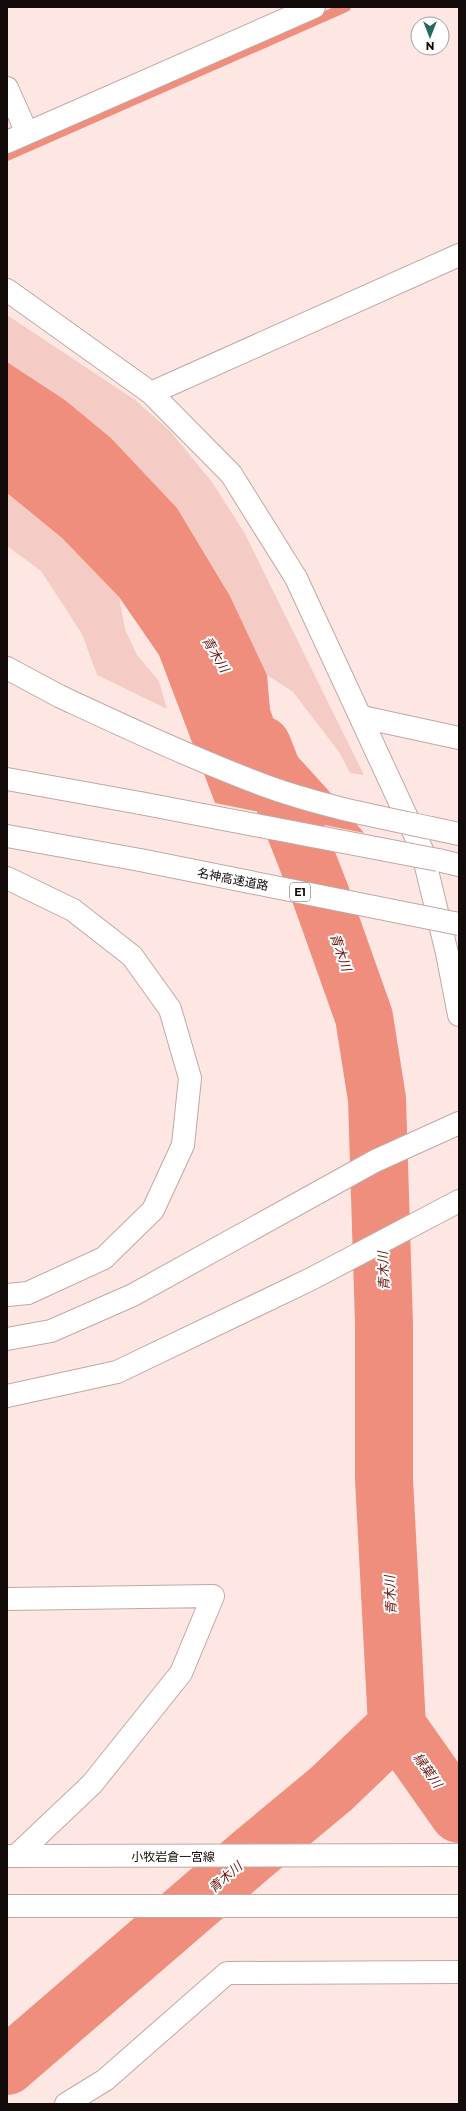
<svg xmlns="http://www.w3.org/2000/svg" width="466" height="2111" font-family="Montserrat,'Noto Sans JP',sans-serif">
	<rect width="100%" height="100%" fill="#fee7e3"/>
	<!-- green -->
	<path fill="#f4ccc5" d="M7,315L135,400L170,431L212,482L244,532L364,775L350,773L339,752L293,692L267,675L230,596L177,508L111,438L65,400L7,362Z
		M7,493L62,538L119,597L125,629L137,655L159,681L167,709L97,675L82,634L41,571L7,546Z"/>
	<!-- water -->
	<path fill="#f08e7e" d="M7,362L65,400L111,438L177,508L230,596L267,675L270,709L279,736L328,790L364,833L215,803L159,655L119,597L62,538L7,493Z"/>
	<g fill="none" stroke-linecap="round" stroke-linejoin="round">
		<!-- stream -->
		<path stroke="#f08e7e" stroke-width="10" d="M7,156L346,7"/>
		<!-- river -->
		<path stroke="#f08e7e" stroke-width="58" d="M397,1726L459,1814
			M7,2066L254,1853L331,1789L397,1726L384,1479V1324L377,1099L364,1017L320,893L262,745"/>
		<!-- minor casing -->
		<g stroke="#c2a7a3" stroke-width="24">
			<path id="minor" d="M7,88L27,133
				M7,142L314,7
				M7,290L151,393L231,474L296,578L422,850L447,953L459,1015
				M151,393L459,255
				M362,717L459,738
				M7,1396L117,1372L311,1279L459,1201
				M7,1599L213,1596L181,1673L92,1784L16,1856
				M66,2104L105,2080L227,1973L459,1972"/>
		</g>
		<!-- major casing -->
		<g stroke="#c2a7a3" stroke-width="24">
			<path id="major" d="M7,1856L459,1855
				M7,1906H459"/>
		</g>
		<!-- highway casing -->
		<g stroke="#c2a7a3" stroke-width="24">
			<path id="highway" d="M7,668L59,696
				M7,779L140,803
				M431,828L459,834
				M7,836L140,860
				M438,860L459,865
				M7,878L73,910L132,956L170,1009L190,1078L183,1145L153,1210L104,1258L28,1293L7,1295
				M7,1339L51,1331L133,1295L375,1161L459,1123"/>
		</g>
		<!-- minor -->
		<use href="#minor" stroke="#fff" stroke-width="22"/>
		<!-- major -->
		<use href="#major" stroke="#fff" stroke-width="22"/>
		<!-- highway -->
		<use href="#highway" stroke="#fff" stroke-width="22"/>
		<!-- highway-bridge casing -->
		<g stroke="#c2a7a3" stroke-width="24" stroke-linecap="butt">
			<path id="highway-bridge" d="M59,696C126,727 194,759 263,785C317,805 374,816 431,828
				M140,803L438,860
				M140,860L459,924"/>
		</g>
		<!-- highway-bridge -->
		<use href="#highway-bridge" stroke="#fff" stroke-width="22"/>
	</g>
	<g text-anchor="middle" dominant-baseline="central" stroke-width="4" stroke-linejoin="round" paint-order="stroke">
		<!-- shield labels -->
		<rect fill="#fff" stroke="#5a5453" stroke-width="1" x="290" y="883" width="20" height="18" rx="3"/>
		<g font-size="11" font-weight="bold" fill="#130b09">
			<text x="300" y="892">E1</text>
		</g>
		<!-- street labels -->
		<g font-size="12" fill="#130b09" stroke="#fff">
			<text transform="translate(233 879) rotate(11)">名神高速道路</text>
			<text x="173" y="1856">小牧岩倉一宮線</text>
		</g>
		<!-- water labels -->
		<g font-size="13" font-style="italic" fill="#6b140c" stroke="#fff">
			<text transform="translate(216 654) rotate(59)">青木川</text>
			<text transform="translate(341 952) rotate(71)">青木川</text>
			<text transform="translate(383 1271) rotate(-92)">青木川</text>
			<text transform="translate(390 1595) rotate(-93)">青木川</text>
			<text transform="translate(428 1770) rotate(55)">縁葉川</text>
			<text transform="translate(225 1877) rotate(-41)">青木川</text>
		</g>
	</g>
	<!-- border -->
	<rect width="466" height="2111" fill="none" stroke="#130b09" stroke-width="16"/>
	<!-- north arrow -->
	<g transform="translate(430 36) rotate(180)"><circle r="19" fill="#ffffff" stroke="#a19d9d"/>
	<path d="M0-3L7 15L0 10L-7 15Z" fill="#22685d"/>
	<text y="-6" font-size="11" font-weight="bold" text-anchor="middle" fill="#130b09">N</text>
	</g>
</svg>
